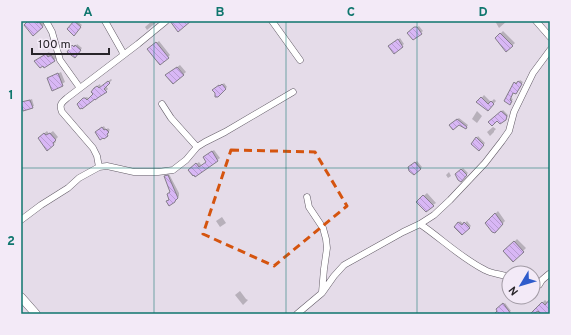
<svg xmlns="http://www.w3.org/2000/svg" width="571" height="335" font-family="Overpass,sans-serif">
	<defs>
		<pattern id="building-back-hatch" width="6" height="6" patternUnits="userSpaceOnUse"><rect width="6" height="6" fill="#d8b7f5"/><path d="M-1 5l2 2M0 0l6 6M5-1l2 2" fill="none" stroke="#b99dd2"/></pattern>
	</defs>
	<rect width="100%" height="100%" fill="#e5dce9"/>
	<!-- shadow -->
	<path fill="#0003" d="M29,21H41L45,24L42,27Z
		M75,21H77L82,25L74,34L68,29Z
		M152,21H158L147,30L145,27Z
		M495,21H507L499,28Z
		M419,26L423,31L413,39L408,33Z
		M503,31L515,43L507,50L496,38Z
		M400,38L404,44L394,52L391,45Z
		M159,41L170,55L168,57L151,47Z
		M77,44L82,48L75,56L69,51L74,45L76,46Z
		M49,52L51,55L54,53L57,58L54,60L38,59Z
		M180,65L186,72L173,83L166,75Z
		M61,72L65,82L53,89L48,79Z
		M111,79L112,80L106,86L108,89L106,91L87,104L80,102L86,97L89,98L94,94L92,92L97,86L100,84L101,87Z
		M520,80L523,82L517,91L514,92L511,98L513,99L511,102L505,100L514,83L516,82L518,83Z
		M224,83L227,87L217,96L214,90L221,84L222,85Z
		M484,95L491,102L494,99L496,101L488,110L478,102Z
		M32,99L34,106L23,110L21,103Z
		M503,110L508,115L505,120H497L490,122Z
		M477,111L482,116L477,123L472,119Z
		M459,118L468,125L466,128L459,124L451,123Z
		M104,126L106,130L108,128L110,130L108,132L109,133L104,138L97,131Z
		M493,127L496,129L494,131V132L490,136L487,132Z
		M47,131L49,134L53,131L58,137L55,140L56,142L48,149L41,136Z
		M478,136L485,143L479,150L473,144Z
		M214,150L220,158L196,176L191,168L199,162L202,166L207,162L206,155Z
		M417,161L422,167L414,174L409,168Z
		M463,168L468,173L461,180L456,174Z
		M449,172L451,176L448,178L446,175Z
		M169,174L179,193V196L176,200H169L171,192L165,176Z
		M427,193L436,203L433,205L417,202Z
		M498,211L505,221L494,232L486,223Z
		M222,217L226,223L220,227L216,221Z
		M460,221L464,224L467,221L471,226L462,234L456,227Z
		M517,239L526,248L513,261L505,251Z
		M509,284V297H511L509,298L502,290Z
		M240,291L246,299L248,300L243,305L235,295Z
		M545,300L548,303L550,300V314H542L539,310L531,314Z
		M505,303L511,311L507,314H499L497,310Z"/>
	<!-- building -->
	<path fill="url(#building-back-hatch)" stroke="#857e8b" d="M28,21H36L37,23L39,22L43,27L33,36L24,25Z
		M74,21L81,27L74,36L67,29Z
		M170,21H191L178,32Z
		M414,27H417L422,34L413,40L407,33Z
		M500,33L513,46L506,52L495,38Z
		M398,39L403,47L394,54L388,46Z
		M156,42L169,58L160,65L147,49Z
		M72,45L74,47L75,45L81,50L75,58L67,52Z
		M46,54L48,57L51,55L55,61L44,68L43,66L40,68L34,61Z
		M177,67L184,75L173,84L165,75Z
		M58,73L63,86L52,91L47,78Z
		M108,81L110,83L104,89L107,92L99,97L95,100V99L82,109V108L80,109L77,104L83,98H85L87,100L93,94L91,92L94,88L97,86L99,88Z
		M518,81L522,84L516,94L513,93L510,100L512,101L510,105L504,101L514,82L516,84Z
		M222,84L226,89L218,97H215V93L212,90L219,85L220,86Z
		M481,97L488,104L491,101L494,104L488,111L476,102Z
		M30,100L33,108L23,111L21,102Z
		M501,111L507,116L506,120L500,124L497,121L492,126L488,122Z
		M457,119L467,127L466,129L459,125L453,130L449,125Z
		M102,127L104,130L106,129L109,132L107,134L108,136L104,139L103,138L100,140L95,132Z
		M44,133L46,135L50,133L56,140L53,143L54,145L47,151L38,138Z
		M476,137L484,145L479,151L471,144Z
		M212,151L218,161L195,177L194,175L193,176L188,170L196,163L199,167L206,162L203,157Z
		M415,162L421,169L414,175L409,171L408,167Z
		M461,169L467,175L461,182L458,180L455,174Z
		M168,175L178,198L175,201V202L169,206L166,201L169,200L167,194L170,192L164,176Z
		M423,195L434,206L426,212L416,202Z
		M495,213L503,224L495,233L492,232L485,223Z
		M458,222L462,225L464,222L470,228L462,235L454,227Z
		M514,241L524,252L513,262L503,251Z
		M550,299V314H541L538,311L533,314H530L542,302L545,305Z
		M503,303L511,314H494L497,311L496,309Z"/>
	<g fill="none" stroke-linecap="round" stroke-linejoin="round">
		<!-- minor casing -->
		<g stroke="#635c67" stroke-width="7">
			<path id="minor" d="M46,21L52,32L60,60L80,88
				M105,21L122,51L123,55
				M272,21L300,60
				M536,21L550,37
				M197,147L205,142L225,132L293,92
				M99,167L97,156L93,148L62,112C59,105 61,103 67,98L138,44L166,21
				M307,197L309,207L323,228L326,239L327,248L324,269L322,292
				M21,220L41,205L68,188L79,178L99,167L107,166L134,172H158L173,170L186,160L197,147L171,118L162,104
				M420,224C442,239 461,258 485,270C492,274 501,274 509,277
				M533,287L539,285L542,280L549,274
				M297,314L322,293L334,276L344,265L403,232L420,224L434,215L450,200L485,163L502,141L509,131L514,112L533,73L550,50"/>
		</g>
		<!-- tertiary casing -->
		<g stroke="#635c67" stroke-width="9">
			<path id="tertiary" d="M21,297L36,314"/>
		</g>
		<!-- minor -->
		<use href="#minor" stroke="#fff" stroke-width="6"/>
		<!-- tertiary -->
		<use href="#tertiary" stroke="#fff" stroke-width="8"/>
	</g>
	<!-- marked area -->
	<path fill="none" stroke="#d5540f" stroke-width="3" stroke-dasharray="8 5" stroke-linejoin="round" d="M231,150L315,152L347,206L274,266L203,234Z"/>
	<!-- grid -->
	<path fill="none" stroke="#0f766e" stroke-width="1" stroke-opacity="0.55" d="M154,21V314M286,21V314M417,21V314M21,168H550"/>
	<!-- border -->
	<rect width="571" height="335" fill="none" stroke="#f3eaf7" stroke-width="44"/>
	<!-- north arrow -->
	<g transform="translate(521 285) rotate(232)"><circle r="19" fill="#f3eaf7" stroke="#a29ba5"/>
	<path d="M0-3L7 15L0 10L-7 15Z" fill="#2f5ccb"/>
	<text y="-6" font-size="11" font-weight="bold" text-anchor="middle" fill="#28252a">N</text>
	</g>
	<!-- scale -->
	<path d="M32 48v6h77v-6" fill="none" stroke="#28252a" stroke-width="2"/>
	<text x="38" y="48" font-size="12" fill="#28252a" stroke="#f3eaf7" stroke-width="3" paint-order="stroke">100 m</text>
	<rect x="22" y="22" width="527" height="291" fill="none" stroke="#0f766e" stroke-width="1.5"/>
	<g font-size="13" text-anchor="middle" font-weight="bold" fill="#0f766e">
		<text x="88" y="16">A</text>
		<text x="220" y="16">B</text>
		<text x="351" y="16">C</text>
		<text x="483" y="16">D</text>
		<text x="11" y="99">1</text>
		<text x="11" y="245">2</text>
	</g>
</svg>
